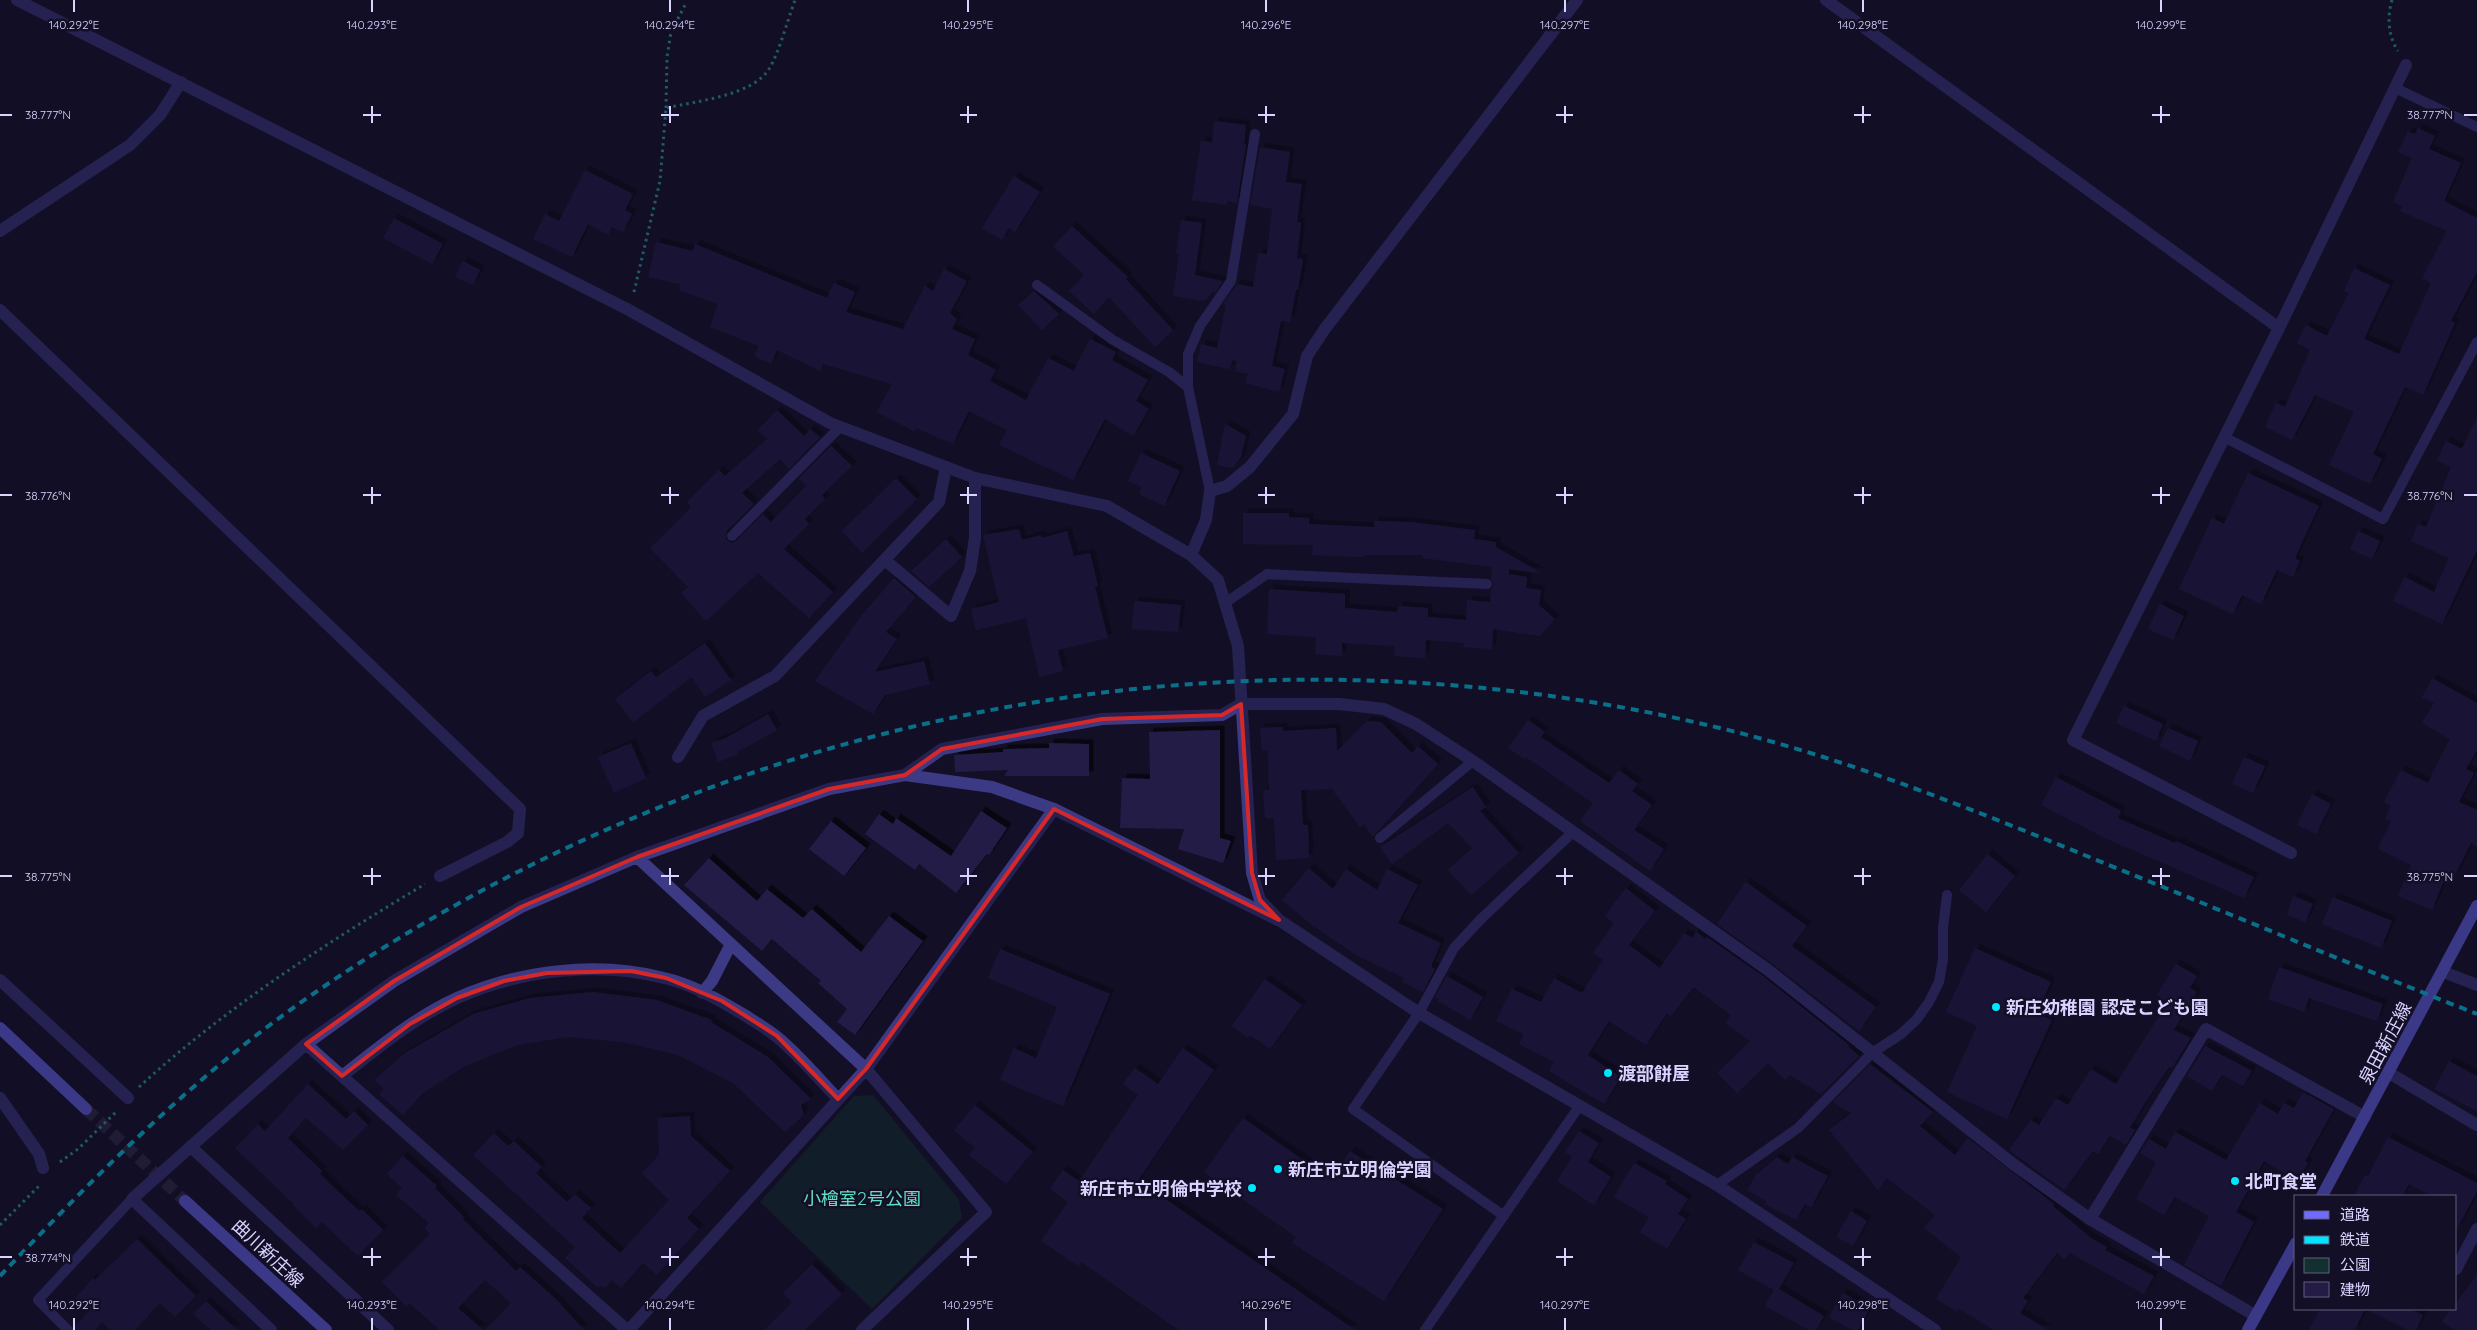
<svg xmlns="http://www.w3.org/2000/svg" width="2477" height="1330" font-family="Quicksand,'Noto Sans JP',sans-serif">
	<defs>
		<filter id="shadow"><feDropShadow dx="4.5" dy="-4.5" stdDeviation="0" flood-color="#0009"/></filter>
	</defs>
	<rect width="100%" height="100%" fill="#130f26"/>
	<!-- green -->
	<path fill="#12302f" d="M873,1095L959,1200L962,1218L872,1309L760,1202L854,1096Z"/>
	<!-- building -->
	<path fill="#241b47" filter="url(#shadow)" d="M1214,121L1246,125L1244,144L1246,145L1237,203L1227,201L1226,205L1192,200L1201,141L1212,142Z
		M2418,128L2435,136L2429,149L2461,163L2444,201L2477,218V272L2451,321L2455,323L2423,395L2405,387L2373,454L2382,459L2370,484L2329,465L2354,412L2315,395L2292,440L2265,427L2276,403L2285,407L2310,350L2297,343L2306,325L2327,336L2349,293L2344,291L2354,268L2390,285L2364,339L2399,354L2431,283L2422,278L2447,231L2400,211L2403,206L2393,202L2412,158L2398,152L2408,131L2415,134Z
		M1260,147L1290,152L1286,182L1302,184L1297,222L1301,223L1297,258L1303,259L1298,290H1296L1290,322L1281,321L1272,366L1285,369L1279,392L1245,383L1248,374L1235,371L1237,361L1233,360L1229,369L1197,362L1201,344L1217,348L1226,305L1223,304L1237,284L1253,287L1258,253L1267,254L1272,209L1250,205Z
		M585,170L633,194L625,210L632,214L623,232L612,227L608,235L588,224L572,257L533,239L545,214L559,221Z
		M1014,176L1040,192L1015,232L1009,228L1002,240L982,228Z
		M394,218L443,244L432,264L383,238Z
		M1181,220L1202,223L1195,275L1223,281L1214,294V291L1204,301L1173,296L1179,254H1176Z
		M1072,226L1128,277L1126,279L1173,330L1155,347L1109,297L1094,314L1069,291L1084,275L1053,246Z
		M656,242L693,251L695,244L827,298L834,283L855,292L846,312L903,329L925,286L933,291L944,269L967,281L950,313L957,319L952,329L975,339L968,355L996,370L990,381L1026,400L1048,358L1074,371L1090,339L1116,352L1112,360L1148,380L1136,401L1149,409L1133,436L1105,419L1073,480L999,445L1007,430L969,411L953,444L916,428L914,431L877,412L892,384L823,364L820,371L777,350L771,364L754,356L759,346L710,327L718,304L679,290L680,284L648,277Z
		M463,261L480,270L473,285L455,277Z
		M1034,291L1059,314L1042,330L1018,305Z
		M777,410L804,436L810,429L820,437L789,469L780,459L742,493L754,504L727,531L726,538L731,543L736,541L763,514L771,522L806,486L799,478L831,446L852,466L822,495L825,499L805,519L809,524L784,549L833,592L809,618L758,573L706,621L681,593L688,587L650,548L691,507L687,502L719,470L725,476L767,439L758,430Z
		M2477,418V550L2442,624L2393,601L2405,577L2434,592L2449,558L2411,541L2418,524L2426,527L2451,467L2437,460L2446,441L2462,449Z
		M1225,424L1246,436L1241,457L1233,468L1217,465Z
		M1141,453L1180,471L1164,506L1139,494L1142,487L1128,481Z
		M2248,473L2319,506L2295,558L2300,561L2293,577L2277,570L2261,604L2242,595L2233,614L2179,589L2212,518L2224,524Z
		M896,478L917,499L862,553L842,531Z
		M1243,513H1289V517L1309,518V524L1374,527V521L1410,522L1475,530L1474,539L1496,542V547L1541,573L1509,569V574L1527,577L1526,588L1541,590L1539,605L1555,619L1540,636L1493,629L1492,649L1463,647L1464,643L1426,640L1425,658L1394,656L1395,646L1342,643V656L1315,654L1316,637L1267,634L1269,589L1345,594V608L1397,612L1398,606L1428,608V617L1466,620L1467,600L1490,602L1491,590L1494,585L1491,579L1492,567L1423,558V555H1363V557L1312,555L1313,545L1243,544Z
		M1019,529L1022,540L1041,535L1042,538L1067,531L1074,556L1090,553L1098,586L1095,587L1108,638L1058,650L1063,671L1039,677L1026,618L976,630L971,609L999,602L983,535Z
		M2358,531L2380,541L2372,559L2350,549Z
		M946,539L962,557L929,587L911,571Z
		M894,578L916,597L886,632L897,639L875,672L924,661L930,684L885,695L873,714L815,681L862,615Z
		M1134,601L1181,605L1178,632L1132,629Z
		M2160,604L2184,616L2173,640L2148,629Z
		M705,643L731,680L705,697L692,677L633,722L615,699L651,671L656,677Z
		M2432,678L2477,703V750L2466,769L2474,773L2459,802L2477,810V846L2471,843L2453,879L2449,877L2447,882L2444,880L2432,910L2398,896L2411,865L2378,849L2391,821L2385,818L2391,806L2384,802L2401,770L2428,783L2450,739L2422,723L2434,703L2422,697Z
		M2124,706L2163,724L2156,741L2116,723Z
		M768,714L777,730L737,752L738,754L718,762L711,743L726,738Z
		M1528,720L1545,732L1541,737L1609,783L1619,770L1638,784L1632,791L1652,805L1634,830L1664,849L1650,871L1580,821L1593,803L1526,757L1525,759L1508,748Z
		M1367,721L1381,722L1412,753L1418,746L1438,764L1373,837L1364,824L1360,827L1332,789L1301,790L1303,825H1308L1309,858L1276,860L1274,818H1265L1263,790H1269L1268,750L1262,751L1260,728L1283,727V731L1336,728L1337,751Z
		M2168,728L2198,741L2190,761L2159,746Z
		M1220,730V838L1231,841L1223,863L1178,849L1184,829L1120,828L1122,778L1150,779L1149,732Z
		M631,743L646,778L614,793L598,757Z
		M1049,743L1089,744V776H1004L1008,770L955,772L954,755L1003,752V749L1049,748Z
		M2244,757L2265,766L2253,793L2232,784Z
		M2056,777L2121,811L2118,818L2175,843L2176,841L2254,877L2244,898L2107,839L2041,805Z
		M1473,787L1486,807L1480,811L1519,853L1471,895L1448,870L1472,848L1448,823L1392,864L1380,847Z
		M2312,794L2331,804L2316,834L2297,825Z
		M981,811L1007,828L989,855L987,854L956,893L919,864L915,870L865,834L879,814L893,824L896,818L951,856Z
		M831,821L866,848L844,876L809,849Z
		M1988,854L2015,876L1986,912L1959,890Z
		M709,858L757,901L767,889L803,918L812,909L861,952L889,916L923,941L855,1035L837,1022L847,1009L818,983L821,981L772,939L762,951L684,885Z
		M1309,868L1333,889L1346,869L1377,890L1387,869L1418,885L1398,923L1441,943L1431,966L1435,969L1423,992L1402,982L1404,978L1356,955L1311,924L1282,900Z
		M1746,882L1807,926L1792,946L1876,1007L1859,1031L1773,964L1717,924Z
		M1626,888L1655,911L1629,945L1660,968L1684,933L1692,938L1696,932L1706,939L1707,937L1763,976L1849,1045L1848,1046L1859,1056L1821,1094L1790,1075L1785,1080L1768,1063L1737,1093L1717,1073L1750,1041L1726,1023L1731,1015L1694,987L1671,1016L1667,1013L1646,1045L1609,1021L1588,1055L1621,1077L1604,1104L1549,1071L1554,1062L1519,1044L1524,1034L1496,1021L1512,989L1541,1002L1554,978L1582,993L1603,960L1593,953L1614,923L1605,916Z
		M2293,896L2313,904L2305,922L2287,915Z
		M2333,897L2392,921L2381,948L2322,924Z
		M1975,948L2051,982L2037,1013L2052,1020L2007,1119L1947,1092L1977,1026L1946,1012Z
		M1000,949L1110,994L1063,1106L1000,1080L1014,1048L1036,1058L1057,1007L988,978Z
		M2176,964L2197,976L2190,988L2197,992L2174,1030L2191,1038L2172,1068L2169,1067L2145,1103L2130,1128L2135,1130L2126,1145L2110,1136L2098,1154L2093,1151L2064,1190L2009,1150L2031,1120L2039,1125L2056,1098L2068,1105L2091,1069L2116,1084L2168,1002L2157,995Z
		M2279,967L2383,1004L2377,1021L2309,998L2304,1012L2268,999Z
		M1447,976L1483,997L1470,1020L1438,1001L1439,999L1435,997Z
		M1265,979L1302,1005L1270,1049L1250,1035L1248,1038L1232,1026Z
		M593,992L657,1000L712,1020L711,1022L768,1057L811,1099L801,1105L804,1115L785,1132L733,1083L678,1055L623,1042L567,1037L517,1045L463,1067L423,1093L403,1115L379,1094L384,1089L374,1080L405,1053L473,1014L530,998Z
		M2205,1046L2252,1071L2243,1086L2222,1075L2212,1091L2187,1076Z
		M1183,1048L1214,1070L1138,1180L1355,1330H1179L1081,1262L1078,1266L1041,1241L1068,1202L1050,1189L1063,1170L1079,1181L1138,1095L1123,1084L1135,1068L1158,1084Z
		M2449,1061L2477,1076V1111L2434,1089Z
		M1870,1064L1933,1112L1920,1126L1955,1155L1968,1138L2054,1204L2053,1206L2091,1238L2107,1247L2105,1250L2154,1276L2144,1294L2070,1253L2064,1259L2057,1253L2023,1298L2028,1301L2020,1313L2048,1330H1994L1958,1308L1956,1311L1936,1299L1961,1257L1924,1228L1935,1215L1887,1178L1878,1190L1829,1130L1851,1113L1833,1102Z
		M308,1084L346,1119L354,1111L368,1125L343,1150L306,1118L288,1138L322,1171L320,1174L359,1211L362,1209L383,1230L358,1256L322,1222L316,1228L293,1205L294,1204L235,1148L258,1124L265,1131Z
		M2303,1092L2334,1109L2305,1161L2308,1163L2297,1181L2264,1161L2236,1212L2254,1222L2221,1286L2184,1265L2209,1216L2175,1197L2164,1215L2136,1199L2156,1163L2140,1153L2149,1139L2166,1149L2175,1132L2226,1160L2260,1103L2278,1114L2284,1103L2294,1108Z
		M975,1105L1033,1152L1006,1184L969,1155L975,1148L954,1130Z
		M690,1116L691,1136L730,1171L687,1218L699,1229L657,1275L643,1263L621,1288L612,1280L605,1288L601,1285L598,1288L565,1258L575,1247L473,1155L494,1133L508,1146L514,1141L542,1167L536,1173L567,1202L575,1194L591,1208L582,1218L620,1253L669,1200L642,1173L659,1155L658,1118Z
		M1243,1118L1332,1180L1350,1151L1443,1209L1384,1301L1292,1243L1296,1237L1204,1172Z
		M1579,1131L1599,1143L1588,1162L1611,1177L1594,1205L1557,1181L1572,1157L1565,1152Z
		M2388,1137L2477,1183V1191L2456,1231V1196H2433L2409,1184L2402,1196H2354L2365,1175L2368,1176Z
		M403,1156L437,1186L435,1188L464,1217L463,1219L516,1271L520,1267L557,1300L584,1330H485L511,1303L485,1280L458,1308L483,1330H440L409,1303L406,1306L382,1282L430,1234L425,1228L429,1223L396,1195L402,1188L387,1174Z
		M1777,1157L1788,1164L1792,1157L1828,1176L1811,1207L1805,1204L1796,1220L1765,1204L1766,1201L1747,1190L1756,1175Z
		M1634,1163L1667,1181L1665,1184L1688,1199L1678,1214L1686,1219L1667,1249L1640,1232L1649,1217L1614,1197Z
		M1851,1211L1867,1221L1853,1246L1836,1237Z
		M137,1239L196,1296L175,1317L160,1303L135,1330H110L102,1322L95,1330H75L74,1327L89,1311L75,1299L93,1278L95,1280Z
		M1754,1242L1794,1263L1779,1289L1824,1316L1816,1330H1809L1765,1306L1774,1290L1738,1270Z
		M812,1264L842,1294L805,1330H764L792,1302L783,1293Z
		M2477,1275V1330H2454L2442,1321L2451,1309H2456V1303Z
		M1843,1293L1870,1308L1858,1330H1852L1829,1317Z
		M206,1301L237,1330H211L193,1314Z
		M2320,1309H2365L2355,1330H2309Z
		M2366,1309H2410L2423,1315L2416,1330H2408Z"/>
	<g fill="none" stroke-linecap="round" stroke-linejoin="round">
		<!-- secondary-tunnel -->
		<path stroke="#312d47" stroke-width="12" stroke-dasharray="12 6" stroke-linecap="butt" d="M86,1109L185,1201"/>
		<!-- path -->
		<path stroke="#2fb8b0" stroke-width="3" stroke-dasharray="2.5 4" stroke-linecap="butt" d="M2392,0C2387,17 2388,36 2398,51
			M666,108L667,57L671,32L685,5
			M634,292L660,181L666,108C696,101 752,96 769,69C779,53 788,19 795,0
			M139,1087C225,1008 325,944 425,884
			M60,1162L78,1149L116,1112
			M0,1225L40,1185"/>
		<!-- service -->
		<path stroke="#3d3a85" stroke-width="10" d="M2395,88L2477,127
			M1037,285L1113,340L1169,372L1188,387L1210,491
			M1188,387V354L1200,326L1231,281L1255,134
			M2224,437L2383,519L2477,342
			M732,536L840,427
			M1225,603L1267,574L1487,584
			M1380,838L1473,761
			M1717,1185L1798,1128L1872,1053L1901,1034L1917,1019L1929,1002L1939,982L1943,959V928L1947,895
			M1504,1216L1353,1109L1419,1013L1454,948L1481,919L1573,832
			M68,1330L38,1300L132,1199
			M1425,1330L1580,1105"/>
		<!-- minor -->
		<path stroke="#3d3a85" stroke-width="12" d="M1826,0L2279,328
			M0,231L130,145L160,115L181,82
			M0,310L520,809L518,833L507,842L440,876
			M1191,555L1206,520L1210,491L1227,486L1250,467L1293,414L1307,356L1324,330L1577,0
			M885,560L951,616L970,571L975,538V478
			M678,757L703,716L775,676L939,502L946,467
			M905,775L942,749L1102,719L1222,715L1241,704H1339L1384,709L1416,724L1473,761L1768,970L2013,1164L2090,1219L2256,1316
			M2291,853L2073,740L2279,328L2406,65
			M637,857L866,1069L986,1212L862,1330
			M2443,972L2477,985
			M0,980L128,1098
			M702,993L712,981L731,944
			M306,1044L627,1330
			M2389,1073L2477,1125
			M342,1076C378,1048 415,1017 457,998C520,970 597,961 664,978C692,984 721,1001 746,1016C756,1023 768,1029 777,1037C799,1055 818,1078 838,1099
			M0,1098L39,1154L43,1168
			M191,1147L388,1330
			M2090,1219L2206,1029L2365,1117
			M2456,1269L2477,1229
			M271,1330L132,1199L306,1044L394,981L521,907L637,857L829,789L905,775L992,787L1054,809L1278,920
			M629,1330L866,1069L1054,809"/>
		<!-- tertiary -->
		<path stroke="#3d3a85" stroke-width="12" d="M17,0L629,310L830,423L975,478L1107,506L1191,555L1218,580L1238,646L1252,873L1260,900L1279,920L1419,1013L1717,1185L1935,1330"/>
		<!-- secondary -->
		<path stroke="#6f6bff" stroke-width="12" d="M0,1028L86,1109
			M2322,1196L2477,906
			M185,1201L326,1330
			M2248,1330L2296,1243"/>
		<!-- rail -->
		<path stroke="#00e5ff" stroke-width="4" stroke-dasharray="8 6" stroke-linecap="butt" d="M0,1276C97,1174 196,1074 313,994C730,706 1248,608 1740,733C1864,765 1981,813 2099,861C2225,912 2350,964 2477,1014"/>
	</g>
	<!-- marked area -->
	<path d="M0 0H2477V1330H0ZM1241,704L1252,873L1260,900L1279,920L1054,809L866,1069L838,1099L777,1036L722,1001L666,978L631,971L547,973L504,981L457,998L410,1024L342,1076L306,1044L394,981L521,907L637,857L829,789L905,775L942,749L1102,719L1222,715Z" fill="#130f26" fill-opacity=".55" fill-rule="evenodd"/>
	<path fill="none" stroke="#d62828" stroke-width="4" stroke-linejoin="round" d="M1241,704L1252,873L1260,900L1279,920L1054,809L866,1069L838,1099L777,1036L722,1001L666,978L631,971L547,973L504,981L457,998L410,1024L342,1076L306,1044L394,981L521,907L637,857L829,789L905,775L942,749L1102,719L1222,715Z"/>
	<!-- ticks -->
	<path fill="none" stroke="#d9d4ff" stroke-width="2" d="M74,0V12M372,0V12M670,0V12M968,0V12M1266,0V12M1565,0V12M1863,0V12M2161,0V12M372,106V123M670,106V123M968,106V123M1266,106V123M1565,106V123M1863,106V123M2161,106V123M0,115H12M363,115H381M661,115H679M960,115H977M1258,115H1275M1556,115H1573M1854,115H1871M2152,115H2170M2464,115H2477M372,487V504M670,487V504M968,487V504M1266,487V504M1565,487V504M1863,487V504M2161,487V504M0,495H12M363,495H381M661,495H679M960,495H977M1258,495H1275M1556,495H1573M1854,495H1871M2152,495H2170M2464,495H2477M372,868V885M670,868V885M968,868V885M1266,868V885M1565,868V885M1863,868V885M2161,868V885M0,876H12M363,876H381M661,876H679M960,876H977M1258,876H1275M1556,876H1573M1854,876H1871M2152,876H2170M2464,876H2477M372,1248V1266M670,1248V1266M968,1248V1266M1266,1248V1266M1565,1248V1266M1863,1248V1266M2161,1248V1266M0,1257H12M363,1257H381M661,1257H679M960,1257H977M1258,1257H1275M1556,1257H1573M1854,1257H1871M2152,1257H2170M74,1318V1330M372,1318V1330M670,1318V1330M968,1318V1330M1266,1318V1330M1565,1318V1330M1863,1318V1330M2161,1318V1330"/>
	<!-- markers -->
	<g fill="#00e5ff" stroke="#130f26" stroke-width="2">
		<circle cx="1996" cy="1007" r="5"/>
		<circle cx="1608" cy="1073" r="5"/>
		<circle cx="1278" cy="1169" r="5"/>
		<circle cx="2235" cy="1181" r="5"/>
		<circle cx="1252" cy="1188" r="5"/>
	</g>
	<g text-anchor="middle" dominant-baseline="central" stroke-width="5" stroke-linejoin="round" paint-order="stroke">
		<!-- poi labels -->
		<g font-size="18" font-weight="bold" fill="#d9d4ff" stroke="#130f26" text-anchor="start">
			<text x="2006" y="1007">新庄幼稚園 認定こども園</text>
			<text x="1618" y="1073">渡部餅屋</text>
			<text x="1288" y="1169">新庄市立明倫学園</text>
			<text x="2245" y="1181">北町食堂</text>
			<text x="1242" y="1188" text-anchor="end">新庄市立明倫中学校</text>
		</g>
		<!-- street labels -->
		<g font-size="18" fill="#d9d4ff" stroke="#130f26">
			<text transform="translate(2385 1043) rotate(-62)">泉田新庄線</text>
			<text transform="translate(268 1253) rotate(43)">曲川新庄線</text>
		</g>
		<!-- park labels -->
		<g font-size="18" fill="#5fe0c0" stroke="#130f26">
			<text x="862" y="1198">小檜室2号公園</text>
		</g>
	</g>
	<g font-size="12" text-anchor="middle" fill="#d9d4ff" stroke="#130f26" stroke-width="5" stroke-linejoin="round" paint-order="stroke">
		<text x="74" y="29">140.292°E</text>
		<text x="372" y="29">140.293°E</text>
		<text x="670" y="29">140.294°E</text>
		<text x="968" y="29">140.295°E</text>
		<text x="1266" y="29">140.296°E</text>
		<text x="1565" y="29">140.297°E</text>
		<text x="1863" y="29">140.298°E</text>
		<text x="2161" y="29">140.299°E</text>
		<text x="48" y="119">38.777°N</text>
		<text x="2430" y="119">38.777°N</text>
		<text x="48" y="500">38.776°N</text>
		<text x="2430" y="500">38.776°N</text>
		<text x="48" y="881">38.775°N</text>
		<text x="2430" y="881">38.775°N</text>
		<text x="48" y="1262">38.774°N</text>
		<text x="74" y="1309">140.292°E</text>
		<text x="372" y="1309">140.293°E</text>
		<text x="670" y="1309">140.294°E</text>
		<text x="968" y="1309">140.295°E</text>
		<text x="1266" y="1309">140.296°E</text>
		<text x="1565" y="1309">140.297°E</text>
		<text x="1863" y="1309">140.298°E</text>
		<text x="2161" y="1309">140.299°E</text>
	</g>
	<!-- legend -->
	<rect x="2294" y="1195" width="162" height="115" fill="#130f26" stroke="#625e7d"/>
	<rect x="2304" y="1211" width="25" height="8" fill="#6f6bff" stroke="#625e7d"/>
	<text x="2340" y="1220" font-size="15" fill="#d9d4ff">道路</text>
	<rect x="2304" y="1236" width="25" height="8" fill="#00e5ff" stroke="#625e7d"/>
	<text x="2340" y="1245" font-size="15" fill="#d9d4ff">鉄道</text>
	<rect x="2304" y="1258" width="25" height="15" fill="#12302f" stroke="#625e7d"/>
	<text x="2340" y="1270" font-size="15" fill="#d9d4ff">公園</text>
	<rect x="2304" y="1282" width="25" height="15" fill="#241b47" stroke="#625e7d"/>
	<text x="2340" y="1295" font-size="15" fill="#d9d4ff">建物</text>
</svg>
